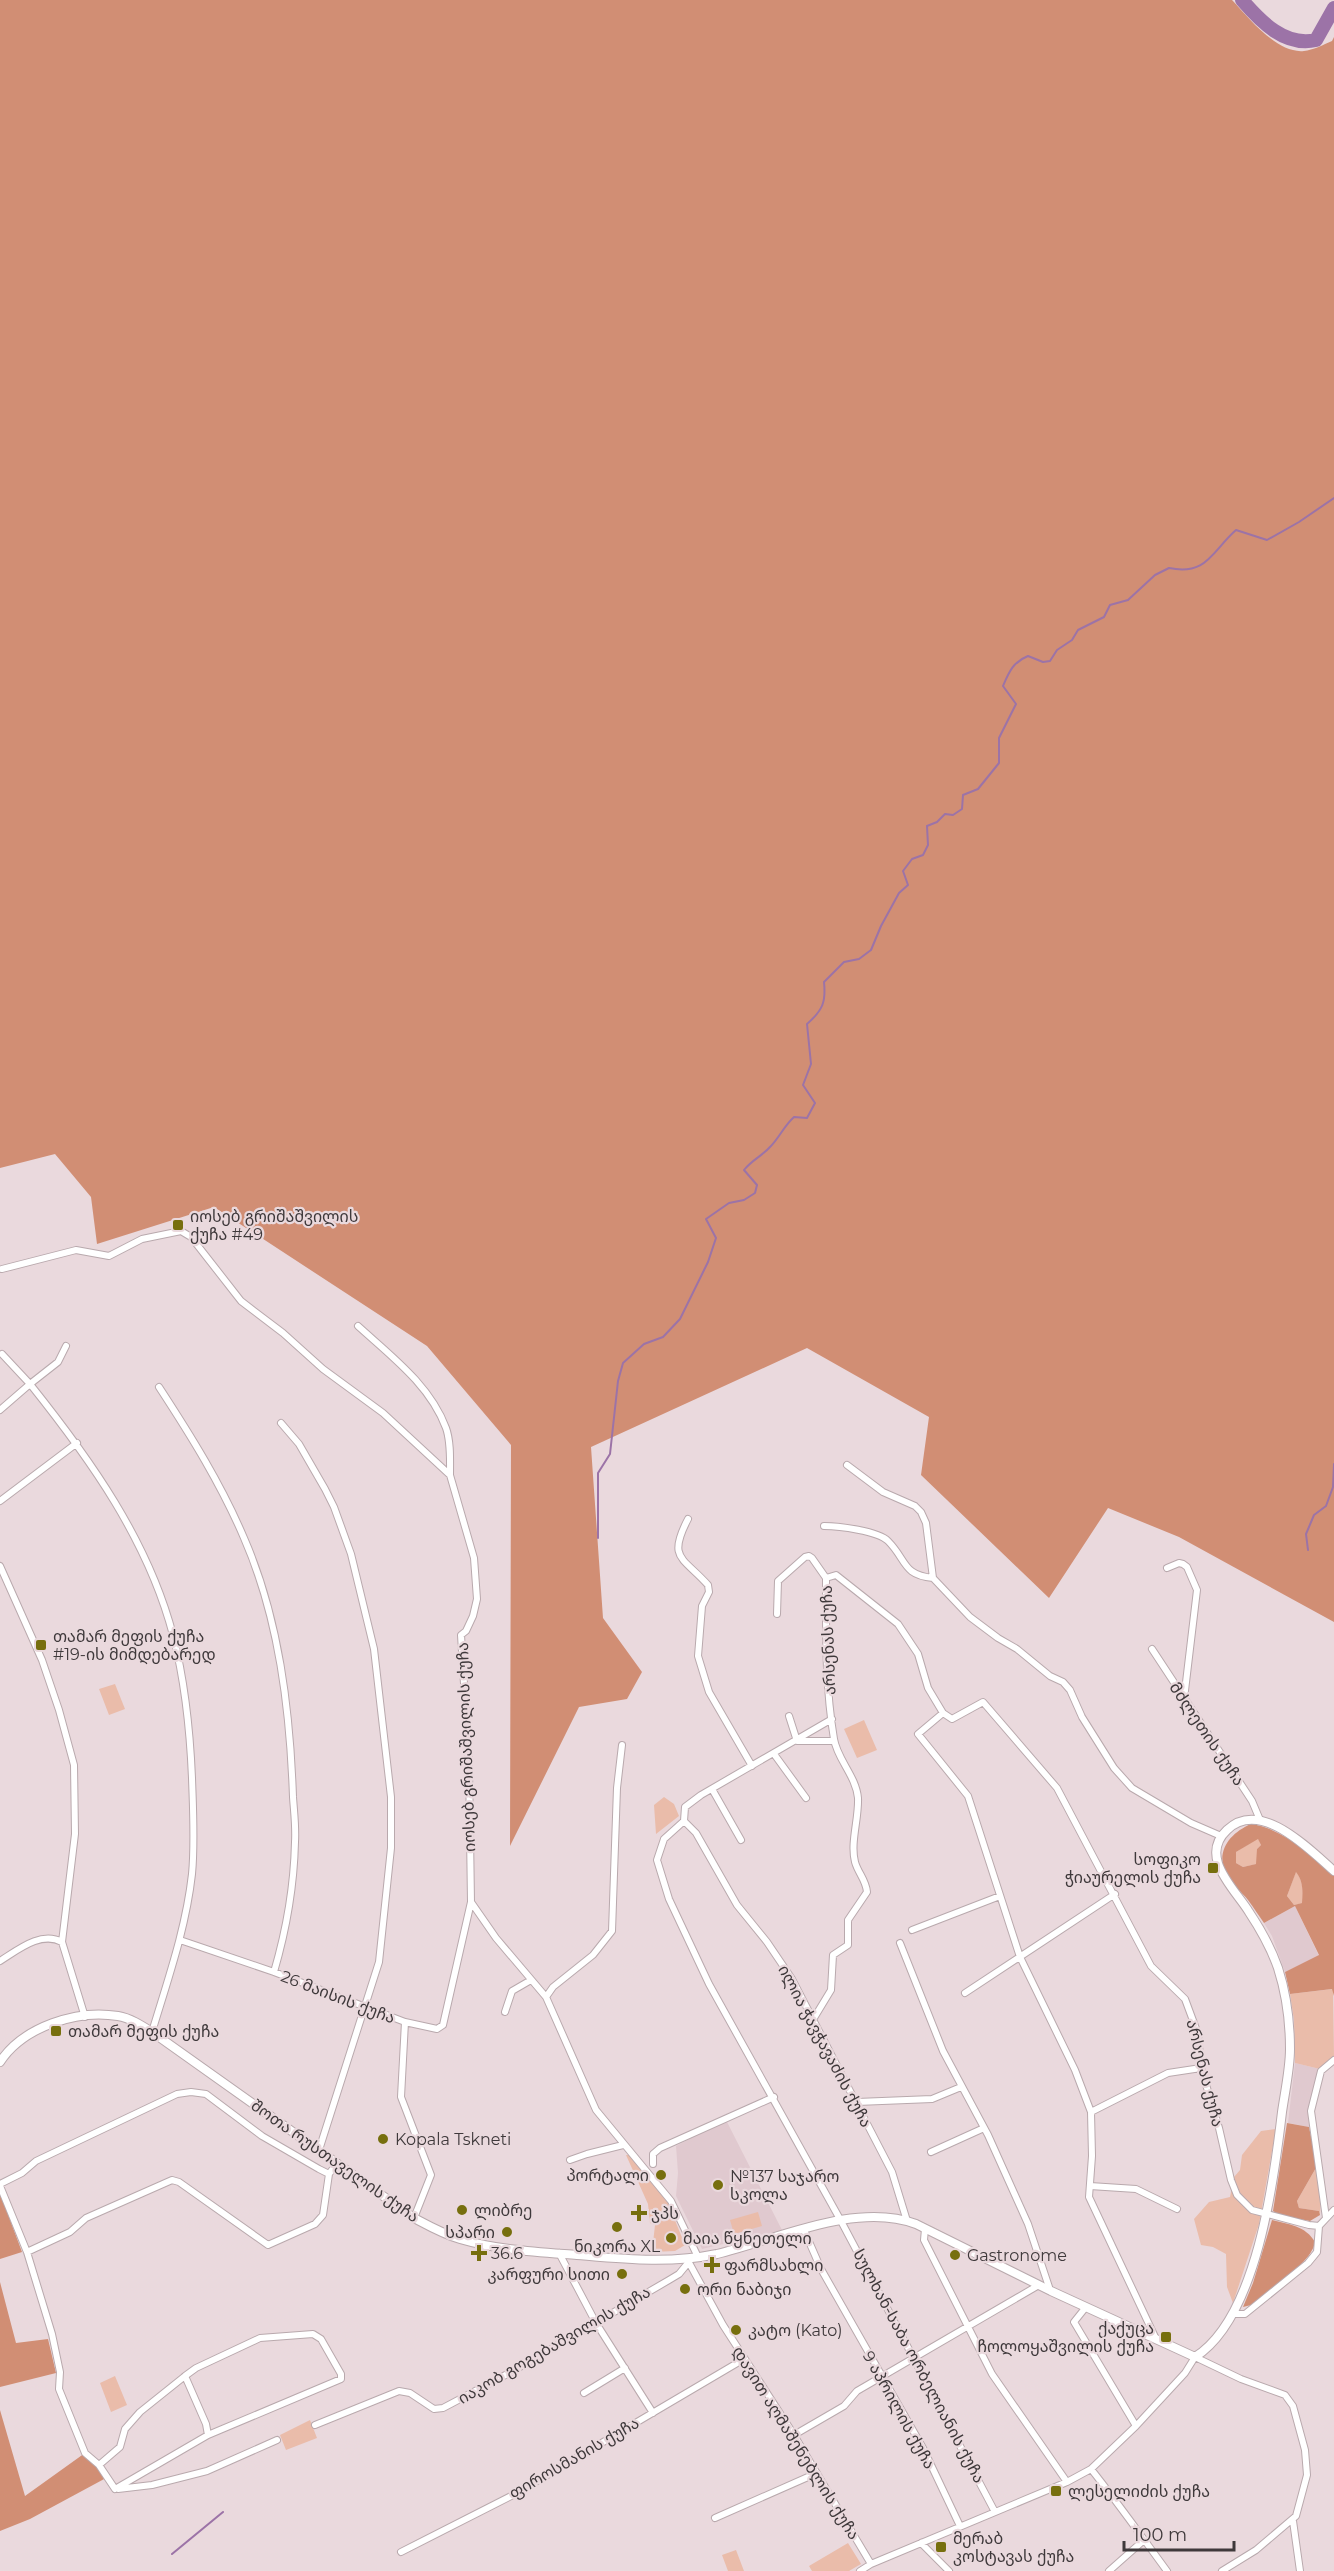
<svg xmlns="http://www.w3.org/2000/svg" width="1334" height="2571" font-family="Montserrat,'Noto Sans Georgian',sans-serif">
	<rect width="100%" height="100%" fill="#ead9dd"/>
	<!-- built -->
	<path fill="#e0c9cf" d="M1295,1906L1319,1956L1285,1972L1272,1936L1264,1923Z
		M1295,2063L1320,2069L1308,2109L1309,2127L1288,2123Z
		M726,2120L782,2230L702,2249L676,2196L678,2173L676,2146Z"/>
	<!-- green -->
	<path fill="#eabcaa" d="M115,1684L125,1709L109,1715L99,1689Z
		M864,1720L877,1750L857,1758L844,1729Z
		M664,1797L674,1804L679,1816L656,1834L654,1805Z
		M1258,1838L1261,1845L1257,1849V1864L1243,1867L1236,1863V1852Z
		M1296,1871C1303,1882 1303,1890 1303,1903L1294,1905L1287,1896Z
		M1333,1989L1334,2057L1320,2069L1295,2063L1294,2020L1290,1994Z
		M1276,2129L1259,2224L1233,2303L1227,2287L1226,2254L1213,2247L1201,2245L1194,2219L1209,2202L1230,2197L1234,2177L1240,2170L1242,2155L1261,2131Z
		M626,2155H629L668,2203L685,2245L675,2251L652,2252L655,2225L650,2223L648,2204Z
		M1317,2166L1321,2196L1320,2215L1319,2211L1299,2208L1297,2201Z
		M758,2212L762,2226L734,2234L730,2220Z
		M115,2376L127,2405L111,2412L100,2383Z
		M310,2420L317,2438L286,2450L280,2435Z
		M848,2543L861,2564L849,2571H812L809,2566Z
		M736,2550L744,2571H728L722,2555Z"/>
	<!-- forest -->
	<path fill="#d18e74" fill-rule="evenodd" d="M0,0H1232C1249,18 1277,54 1304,51C1313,50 1323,45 1332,41L1334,37V1622L1179,1537L1108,1508L1049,1598L921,1475L929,1417L807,1348L591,1447L603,1618L642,1672L627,1699L579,1707L510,1846L511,1445L427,1346L214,1207L97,1244L91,1197L55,1154L0,1168Z
		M1251,1824C1285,1829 1309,1855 1334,1876V1996L1332,1989L1290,1994L1285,1972L1319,1955L1295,1906L1264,1923C1259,1916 1254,1908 1248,1900C1242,1892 1232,1885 1227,1876C1214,1852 1230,1833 1251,1824ZM1258,1839L1261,1845L1257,1849L1256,1864L1243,1867L1236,1863V1852ZM1296,1872C1303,1881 1303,1891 1302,1903L1294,1905L1287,1896Z
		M1287,2123L1309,2127L1317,2166L1297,2201L1299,2208L1319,2211L1320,2215L1310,2221L1281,2216L1273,2211Z
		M0,2193L22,2252L0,2259Z
		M1272,2220C1288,2224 1306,2226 1315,2242C1312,2263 1268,2291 1251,2305L1243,2307L1253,2283Z
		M0,2282L16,2343L48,2339L56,2373L0,2387Z
		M0,2410L25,2496L85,2453L106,2478L30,2519L0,2531Z"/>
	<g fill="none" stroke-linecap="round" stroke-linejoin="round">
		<!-- stream -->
		<path stroke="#9c73a7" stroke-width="2" d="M598,1538V1473L610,1454L618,1381L623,1363L644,1344L663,1337L680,1319L708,1262L716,1238L706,1219L729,1203L744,1200L755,1193L757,1185L744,1170C752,1160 762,1156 770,1147C779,1138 784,1126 794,1117L807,1118L815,1103L803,1085L811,1064L807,1024C823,1010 826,1002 824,982L844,962L859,959L871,950L881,926L899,893L908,885L903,871L912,859L923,855L928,845L927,826L937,822L945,814L953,815L962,809L963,795L978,789L999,763V738L1016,704L1003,686C1009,672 1013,662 1028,656L1043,662L1050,661L1057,650L1072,640L1078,630L1104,617L1110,605L1128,600L1155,575L1169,568C1207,576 1212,551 1236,530L1267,540L1299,522L1334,498
			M1308,1550L1306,1534L1314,1515L1326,1506L1333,1487L1334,1464
			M172,2554L223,2512"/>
		<!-- river -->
		<path stroke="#9c73a7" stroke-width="14" d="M1242,0C1261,22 1285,47 1316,40L1334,8"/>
		<!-- minor casing -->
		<g stroke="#b9a9ad" stroke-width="8">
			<path id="minor" d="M2,1269L76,1250L109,1256L142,1239L181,1231L191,1237L241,1301L283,1333L323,1369L383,1413L450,1475L474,1558L477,1599L473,1616L466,1631L461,1635L469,1765L471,1902L496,1938L546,1997L596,2110L671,2201L698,2257
				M358,1326C391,1356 430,1385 446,1428C451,1442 450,1460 450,1475
				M2,1354L30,1384L58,1362L66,1346
				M159,1387C191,1436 221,1484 244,1538C279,1618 290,1710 293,1797C294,1812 296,1827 295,1842C294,1886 286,1931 274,1972
				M0,1410L30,1384C90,1459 148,1540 173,1635C185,1682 190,1730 192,1778C193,1809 195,1843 192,1874C186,1928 168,1979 152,2032
				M281,1423L299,1444L325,1489L334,1507L351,1554L374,1649L391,1797V1848L379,1962L319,2150
				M847,1465L883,1492L915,1506L921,1512L926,1523L933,1578L970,1617L998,1638L1017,1649L1050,1676L1063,1682L1070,1690L1082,1717L1114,1768L1132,1788L1191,1823L1221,1836
				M0,1501L77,1443
				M688,1519C667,1559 683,1557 708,1585L709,1592L702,1606L698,1656L709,1692L752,1766
				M824,1526C839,1526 878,1531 888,1541C907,1560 902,1575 933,1578
				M0,1566L42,1660L59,1710L74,1765L75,1834L62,1942L85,2017
				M1167,1568L1179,1563L1183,1564L1187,1567L1197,1590L1184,1699
				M777,1614L778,1581L805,1557L809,1556L812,1558L826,1578
				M1152,1649L1252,1801L1260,1820
				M943,1713L918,1734L968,1796L1020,1957L1075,2070L1091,2112L1092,2156L1089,2197L1156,2339
				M789,1716L797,1741H834
				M832,1719L701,1795L685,1807L684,1821L664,1839L657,1860L669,1899L709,1984L841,2221L995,2512
				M774,1754L806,1798
				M712,1789L741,1840
				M684,1821L696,1833L737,1905L767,1942L792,1979L892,2172L907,2221
				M912,1930L1000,1896
				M180,1940L274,1972L405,2022L437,2029L443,2025L471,1902
				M900,1943L943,2051L988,2135L1028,2224L1050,2290
				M0,1961C19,1949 41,1931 62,1942
				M965,1993L1115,1894
				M546,1997L553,1987L593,1955L612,1931L617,1788L622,1745
				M505,2012L512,1991L531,1980
				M814,2018L831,1990L833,1955L848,1945V1920L867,1892C866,1880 858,1873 855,1862C850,1843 859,1818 858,1798C856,1776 837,1759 834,1739C825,1686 826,1631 826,1578L836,1575L898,1624L918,1654L928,1688L943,1713L952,1719L983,1702L1057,1788L1151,1966L1185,1999L1198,2034L1201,2068L1219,2128L1231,2180L1237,2195L1252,2210L1309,2225L1319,2226
				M405,2022L401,2097L431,2175L414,2218
				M857,2102L932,2099L961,2087
				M1091,2112L1168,2073L1201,2068
				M931,2152L984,2128
				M570,2160L587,2154L623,2145
				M653,2164V2154L660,2148L774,2097
				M0,2184L22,2173L36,2161L177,2094L191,2092L206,2094L262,2136L319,2169L329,2174L337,2163
				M0,2186L27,2252L52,2334L60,2372L59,2389L85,2453L99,2465L115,2489
				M1090,2186L1136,2189L1177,2209
				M1326,2218L1311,2111L1321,2071L1334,2060
				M925,2229L924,2240L992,2374L1067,2482
				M804,2230L821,2269L923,2448L960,2526
				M27,2252L70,2232L86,2218L172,2180L179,2182L268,2245L315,2224L323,2215L329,2174
				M559,2253L596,2323L653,2413
				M687,2259L723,2325L794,2435L871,2564
				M1086,2307L1074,2322L1136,2426
				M1233,2314H1245L1308,2263L1317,2252L1319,2226L1334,2210
				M185,2376L206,2424L208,2435
				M584,2393L625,2368
				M315,2425L399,2391L410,2393L434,2409L443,2408L513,2371L669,2280L679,2274L688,2263
				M794,2435L844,2406L857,2391L1039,2285
				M99,2465L120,2447L125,2429L140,2412L185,2376L196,2368L260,2338L313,2334L321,2339L341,2374V2379L208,2435L115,2489
				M1091,2469C1118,2503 1142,2537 1167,2571
				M118,2489L152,2485L207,2471L277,2440
				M715,2518L817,2473
				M1293,2521L1300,2571
				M921,2543L949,2571
				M401,2552L515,2494L744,2359
				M860,2571L871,2564L1067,2482L1091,2469L1136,2426L1185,2373L1195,2357L1241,2379L1285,2395L1293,2406L1305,2450L1307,2475L1296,2516L1256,2550L1222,2571
				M1109,2571L1144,2540"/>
		</g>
		<!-- secondary casing -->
		<g stroke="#b9a9ad" stroke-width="10">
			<path id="secondary" d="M0,2062C23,2027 77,2009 118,2016C130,2018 141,2025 152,2032L414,2218C429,2226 443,2234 460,2239C497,2250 538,2252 577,2255C624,2259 669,2264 717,2254C776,2240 856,2201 916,2224L1051,2291L1195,2357C1257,2318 1274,2180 1282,2112C1285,2091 1290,2069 1290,2049C1290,2022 1286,1993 1278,1968C1271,1948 1261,1930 1249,1912C1235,1889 1198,1857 1227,1830C1260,1798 1309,1849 1334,1871"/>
		</g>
		<!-- minor -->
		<use href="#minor" stroke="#fff" stroke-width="6"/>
		<!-- secondary -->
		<use href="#secondary" stroke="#fff" stroke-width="8"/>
	</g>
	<!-- markers -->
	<g fill="#776f0e" stroke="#ead9dd" stroke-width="2">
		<rect x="172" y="1219" width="12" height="12" rx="3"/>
		<rect x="35" y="1639" width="12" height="12" rx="3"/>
		<rect x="1207" y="1862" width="12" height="12" rx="3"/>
		<rect x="50" y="2025" width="12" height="12" rx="3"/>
		<circle cx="383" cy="2139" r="6"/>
		<circle cx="661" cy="2175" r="6"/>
		<circle cx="718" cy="2185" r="6"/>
		<circle cx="462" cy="2210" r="6"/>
		<path d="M636 2204h6v6h6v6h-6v6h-6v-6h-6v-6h6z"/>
		<circle cx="617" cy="2227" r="6"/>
		<circle cx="507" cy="2232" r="6"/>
		<circle cx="671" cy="2238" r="6"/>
		<path d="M476 2244h6v6h6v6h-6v6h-6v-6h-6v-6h6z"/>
		<circle cx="955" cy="2255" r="6"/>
		<path d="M709 2256h6v6h6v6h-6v6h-6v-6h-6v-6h6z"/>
		<circle cx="622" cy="2274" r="6"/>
		<circle cx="685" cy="2289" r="6"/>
		<circle cx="736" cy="2330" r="6"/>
		<rect x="1160" y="2331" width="12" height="12" rx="3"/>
		<rect x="1050" y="2485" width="12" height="12" rx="3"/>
		<rect x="935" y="2541" width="12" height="12" rx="3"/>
	</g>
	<g text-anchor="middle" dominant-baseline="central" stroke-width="4.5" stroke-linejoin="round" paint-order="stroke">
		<!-- poi labels -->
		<g font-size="16" fill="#3f393b" stroke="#ead9dd" text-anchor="start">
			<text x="190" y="1216">იოსებ გრიშაშვილის<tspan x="190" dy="18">ქუჩა #49</tspan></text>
			<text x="53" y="1636">თამარ მეფის ქუჩა<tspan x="53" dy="18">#19-ის მიმდებარედ</tspan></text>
			<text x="1201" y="1859" text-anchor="end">სოფიკო<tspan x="1201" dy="18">ჭიაურელის ქუჩა</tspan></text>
			<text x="68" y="2031">თამარ მეფის ქუჩა</text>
			<text x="395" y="2139">Kopala Tskneti</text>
			<text x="649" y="2175" text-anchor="end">პორტალი</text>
			<text x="730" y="2176">№137 საჯარო<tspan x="730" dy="18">სკოლა</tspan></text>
			<text x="474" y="2210">ლიბრე</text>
			<text x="651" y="2213">ჯპს</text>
			<text x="495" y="2232" text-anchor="end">სპარი</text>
			<text x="683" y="2238">მაია წყნეთელი</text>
			<text x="617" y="2246" text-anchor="middle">ნიკორა XL</text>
			<text x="491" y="2253">36.6</text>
			<text x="967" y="2255">Gastronome</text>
			<text x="724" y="2265">ფარმსახლი</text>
			<text x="610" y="2274" text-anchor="end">კარფური სითი</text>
			<text x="697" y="2289">ორი ნაბიჯი</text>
			<text x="1154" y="2328" text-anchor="end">ქაქუცა<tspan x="1154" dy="18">ჩოლოყაშვილის ქუჩა</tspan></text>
			<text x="748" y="2330">კატო (Kato)</text>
			<text x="1068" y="2491">ლესელიძის ქუჩა</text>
			<text x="953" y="2538">მერაბ<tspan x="953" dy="18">კოსტავას ქუჩა</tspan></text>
		</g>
		<!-- street labels -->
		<g font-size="16" fill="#3f393b" stroke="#ead9dd">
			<text transform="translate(828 1640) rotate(-92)">არსენას ქუჩა</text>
			<text transform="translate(1207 1734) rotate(56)">მძლეთის ქუჩა</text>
			<text transform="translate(466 1747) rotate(-92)">იოსებ გრიშაშვილის ქუჩა</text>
			<text transform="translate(338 1997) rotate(21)">26 მაისის ქუჩა</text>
			<text transform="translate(825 2046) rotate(62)">ილია ჭავჭავაძის ქუჩა</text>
			<text transform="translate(1205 2073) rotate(76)">არსენას ქუჩა</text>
			<text transform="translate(335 2161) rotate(35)">შოთა რუსთაველის ქუჩა</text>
			<text transform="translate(554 2345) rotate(-30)">იაკობ გოგებაშვილის ქუჩა</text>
			<text transform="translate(919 2366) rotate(62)">სულხან-საბა ორბელიანის ქუჩა</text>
			<text transform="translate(899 2410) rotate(61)">9 აპრილის ქუჩა</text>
			<text transform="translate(796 2443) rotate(58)">დავით აღმაშენებლის ქუჩა</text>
			<text transform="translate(574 2458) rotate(-30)">ფიროსმანის ქუჩა</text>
		</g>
	</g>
	<!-- scale -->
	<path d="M1124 2541v9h110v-9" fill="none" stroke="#3f393b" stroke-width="3"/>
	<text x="1133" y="2541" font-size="18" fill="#3f393b" stroke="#ead9dd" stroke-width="4.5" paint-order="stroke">100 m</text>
</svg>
